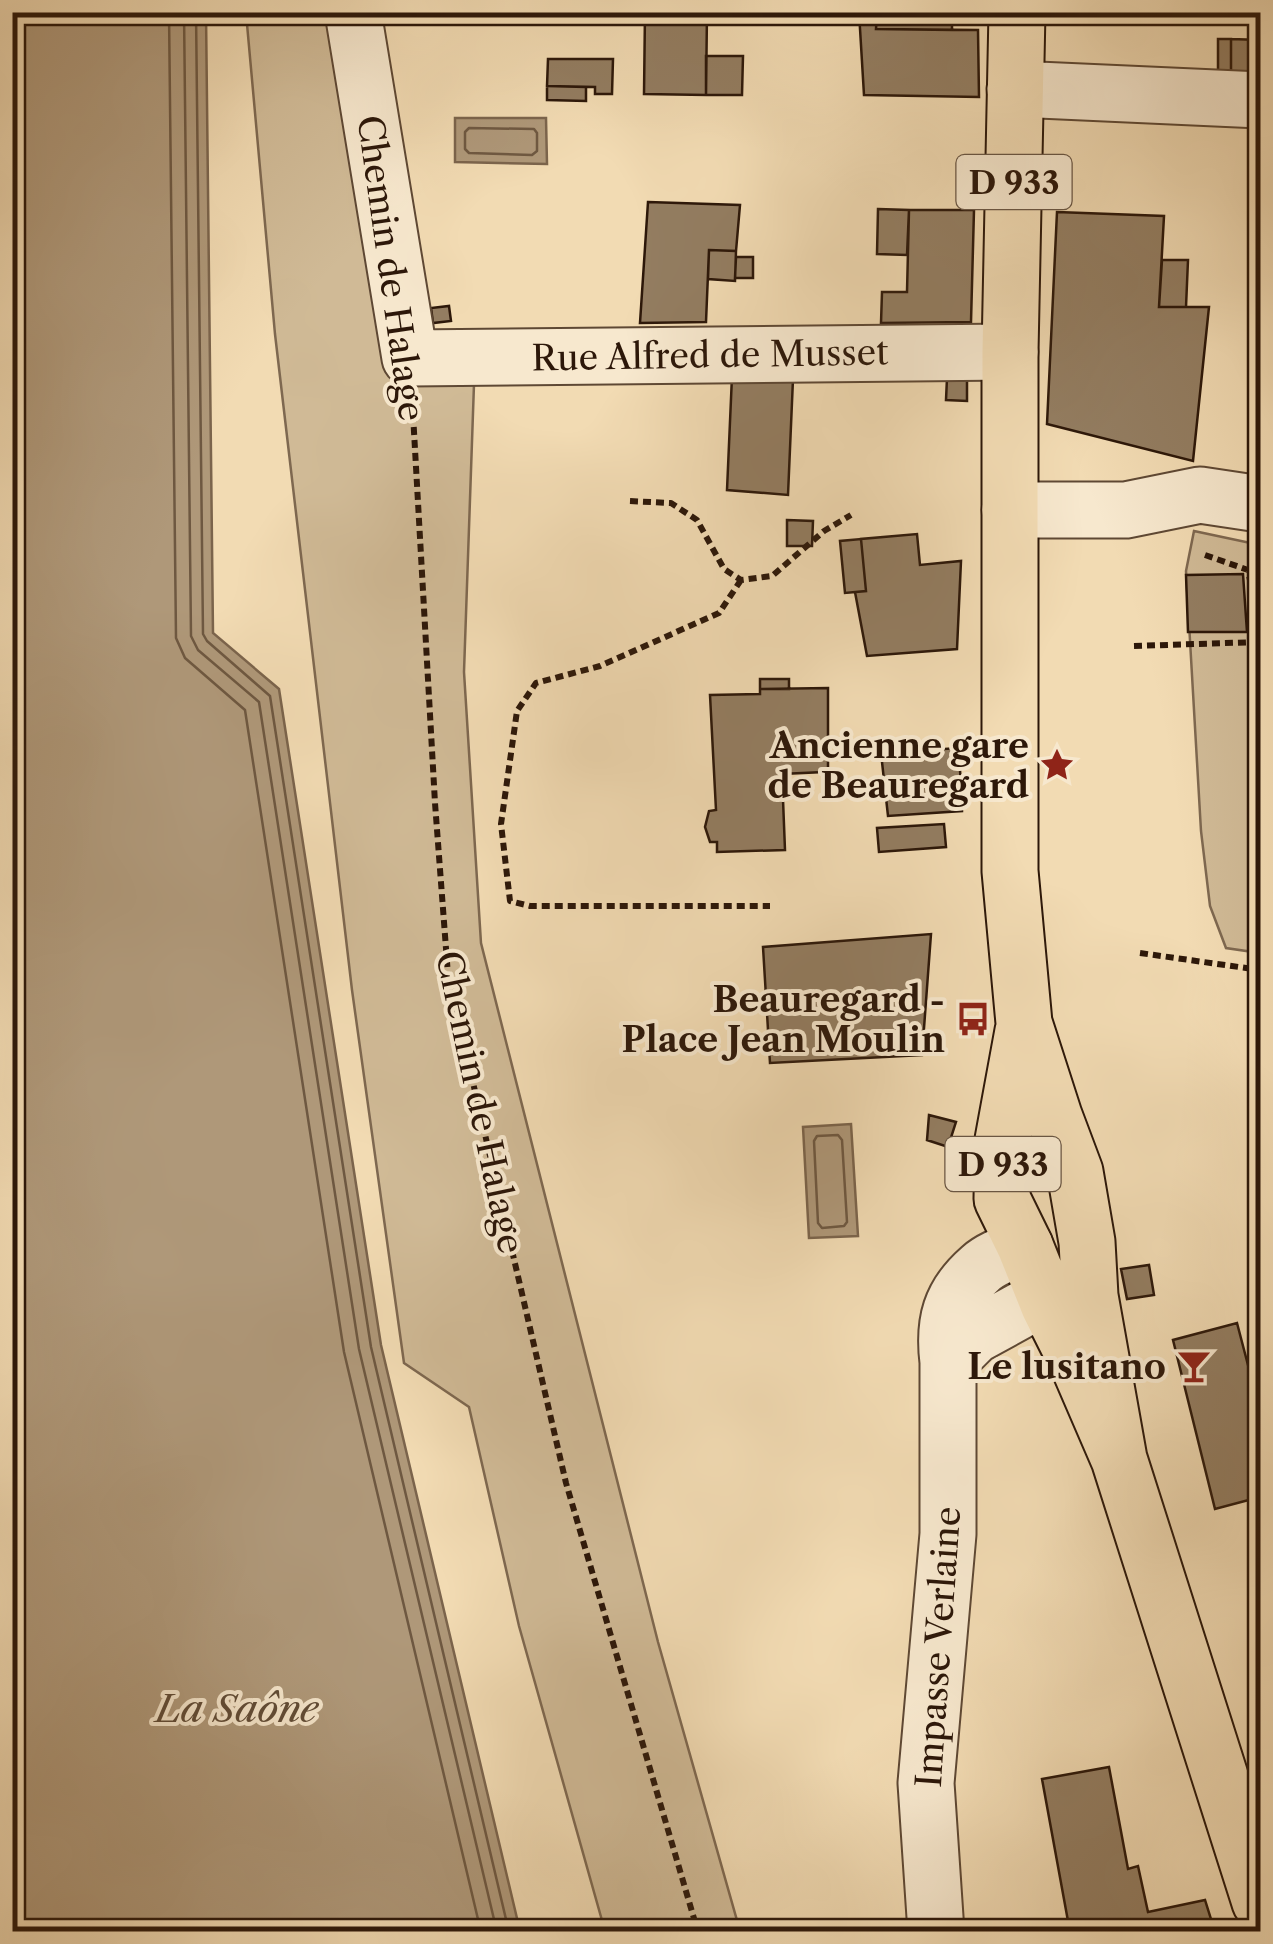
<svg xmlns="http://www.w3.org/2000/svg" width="1273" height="1944" font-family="'Libre Caslon Text',serif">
	<rect width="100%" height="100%" fill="#f2dbb3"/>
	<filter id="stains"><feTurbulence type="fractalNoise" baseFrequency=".002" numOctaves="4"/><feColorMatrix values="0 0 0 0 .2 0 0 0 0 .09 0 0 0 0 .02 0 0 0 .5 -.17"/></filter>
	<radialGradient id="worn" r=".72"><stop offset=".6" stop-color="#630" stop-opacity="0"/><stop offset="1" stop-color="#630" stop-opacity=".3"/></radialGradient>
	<!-- green -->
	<path fill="#d0ba96" stroke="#7e6850" stroke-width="2.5" d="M246,13H353L410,358L474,384L464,672L481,943L658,1642L740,1931H605L519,1626L469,1407L404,1363L352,990L275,334Z
		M1194,531L1260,545V953L1226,948L1210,906L1201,831L1186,571Z"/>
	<!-- water -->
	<path fill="#af9879" stroke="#7b644c" stroke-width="2.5" d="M12,13H206L213,633L279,689L381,1345L520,1931H13Z
		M455,118H546L547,164L455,162Z
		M851,1124L858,1236L809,1238L803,1127Z"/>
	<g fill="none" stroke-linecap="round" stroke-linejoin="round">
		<!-- shore -->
		<path stroke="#6e5841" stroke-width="2.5" d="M169,12L176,638L185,658L245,710L344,1352L481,1932
			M184,12L191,636L198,650L259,702L359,1349L497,1932
			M196,12L203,634L207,641L270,696L371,1347L509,1932
			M469,128L534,129L537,133V151L532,155L469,153L465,149V132Z
			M838,1135L842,1140L847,1222L844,1226L822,1228L818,1223L814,1141L817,1136Z"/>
	</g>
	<!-- building -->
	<path fill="#937d61" stroke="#2c1709" stroke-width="2.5" d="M645,12H707L706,95L644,94Z
		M859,12H877L876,29L978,30L979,97L864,95Z
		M877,12H952V30L876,29Z
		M1218,39H1231V76L1218,75Z
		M1231,39L1260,40V77L1231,76Z
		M706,56H743L742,95H706Z
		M548,59H613L612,94H595V87L547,86Z
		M547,86L586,87V101L547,100Z
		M648,202L740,205L736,251L709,250L706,322L640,323Z
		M878,209L909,210L907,255L877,254Z
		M909,210H974L971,322L881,323L882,292H907Z
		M1057,212L1164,216L1159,307H1209L1193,461L1047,424Z
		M709,250L736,251L735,281L708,279Z
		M736,257H753V278H735Z
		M1162,260H1188L1186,307H1159Z
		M449,306L451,321L433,323L431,308Z
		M732,376L793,379L788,495L727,490Z
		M947,378H967V401L946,400Z
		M787,520L813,521L812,546H787Z
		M917,534L920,565L961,561L957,649L867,656L855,592L866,591L861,539Z
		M861,539L866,591L845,593L840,541Z
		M1243,574L1247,632H1188L1186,575Z
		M760,679H789V689H760Z
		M828,688V768L824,772L782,774L785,850L717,852V842H710L705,827L709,811L716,810L710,695L760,694V689Z
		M959,748L962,811L888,816L881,753Z
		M944,824L946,847L879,852L877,828Z
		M931,934L922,1055L770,1063L763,947Z
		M929,1115L956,1122L948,1147L927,1140Z
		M1149,1265L1154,1295L1127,1299L1121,1269Z
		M1237,1323L1254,1388L1260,1386V1497L1215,1509L1173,1340Z
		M1109,1767L1128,1869L1138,1866L1148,1912L1205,1900L1215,1932H1070L1042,1779Z"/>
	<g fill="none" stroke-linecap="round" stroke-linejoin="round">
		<!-- street casing -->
		<g stroke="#5e4834" stroke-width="59">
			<path id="street" d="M353,12L410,358L1010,352
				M1015,89L1260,100
				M1010,510H1126L1200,495L1260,504
				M1025,1246C1011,1252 992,1258 981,1268C950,1295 943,1322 948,1362L974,1336L1045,1297
				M936,1932L926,1783L948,1534V1362"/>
		</g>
		<!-- primary casing -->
		<g stroke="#2c1709" stroke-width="59">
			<path id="primary" d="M1017,12L1010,352V871L1024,1023L1054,1116L1075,1172L1087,1242L1090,1296L1119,1459
				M1023,1031L1003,1140L1002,1199L1025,1246L1049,1306L1078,1364L1119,1459L1260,1902"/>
		</g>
		<!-- path -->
		<path stroke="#2c1709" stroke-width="6" stroke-dasharray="8 5" stroke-linecap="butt" d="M413,414L435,803L448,975L566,1483L698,1932
			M630,501L671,503L697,520L724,569L741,580L772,576L824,531L851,515
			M1205,555L1248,570L1257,616L1260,619
			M741,580L719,613L600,666L536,683L517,711L501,824L510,901L530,906H770
			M1134,646L1260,642
			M1140,953L1260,970"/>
		<!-- street -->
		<use href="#street" stroke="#f7e8ce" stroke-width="55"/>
		<!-- primary -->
		<use href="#primary" stroke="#f2dbb3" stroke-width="55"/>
	</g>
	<!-- icons -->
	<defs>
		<g id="sight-bare" transform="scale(2.7)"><path d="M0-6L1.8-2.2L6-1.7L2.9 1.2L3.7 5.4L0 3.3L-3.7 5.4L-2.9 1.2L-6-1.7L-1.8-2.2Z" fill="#8f2418" stroke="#f7e8ce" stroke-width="2.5" paint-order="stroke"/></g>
		<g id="bus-bare" transform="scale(2.7)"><path d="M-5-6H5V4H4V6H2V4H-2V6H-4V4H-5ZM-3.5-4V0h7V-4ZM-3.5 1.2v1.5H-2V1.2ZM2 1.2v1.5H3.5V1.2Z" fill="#8f2418" stroke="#f7e8ce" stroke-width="2.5" paint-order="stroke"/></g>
		<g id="bar-bare" transform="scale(2.7)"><path d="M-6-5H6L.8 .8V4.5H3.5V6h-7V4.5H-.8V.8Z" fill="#8f2418" stroke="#f7e8ce" stroke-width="2.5" paint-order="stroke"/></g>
	</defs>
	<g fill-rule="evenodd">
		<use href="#sight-bare" x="1057" y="765"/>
		<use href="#bus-bare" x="973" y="1019"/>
		<use href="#bar-bare" x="1194" y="1366"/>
	</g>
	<g text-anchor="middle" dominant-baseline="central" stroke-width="8" stroke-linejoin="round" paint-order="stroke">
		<!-- shield labels -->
		<g fill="#f7e8ce" stroke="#695644" stroke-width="2.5">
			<rect x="956.5" y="155" width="115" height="54" rx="8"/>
			<rect x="945.5" y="1137" width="115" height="54" rx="8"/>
		</g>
		<g font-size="32" font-weight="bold" fill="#2c1709">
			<text x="1014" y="182">D 933</text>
			<text x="1003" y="1164">D 933</text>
		</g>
		<!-- street labels -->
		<g font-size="35" fill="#2c1709" stroke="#f7e8ce">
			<text transform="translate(391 268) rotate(82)">Chemin de Halage</text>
			<text transform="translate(710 355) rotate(-1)">Rue Alfred de Musset</text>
			<text transform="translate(480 1102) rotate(78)">Chemin de Halage</text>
			<text transform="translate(938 1647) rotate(-86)">Impasse Verlaine</text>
		</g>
		<!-- poi labels -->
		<g font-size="35" font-weight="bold" fill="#2c1709" stroke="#f7e8ce" text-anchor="end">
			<text x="1029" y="745">Ancienne gare<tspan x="1029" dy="40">de Beauregard</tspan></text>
			<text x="945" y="999">Beauregard -<tspan x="945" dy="40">Place Jean Moulin</tspan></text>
			<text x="1166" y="1366">Le lusitano</text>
		</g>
		<!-- water labels -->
		<g font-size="38" font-style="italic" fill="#604b36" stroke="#f7e8ce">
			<text x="237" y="1708">La Saône</text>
		</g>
	</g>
	<!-- margin -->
	<rect width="1273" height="1944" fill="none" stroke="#f2dbb3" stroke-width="50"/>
	<rect x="15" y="15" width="1243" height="1914" fill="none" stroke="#2c1709" stroke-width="5"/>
	<rect x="25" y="25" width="1223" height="1894" fill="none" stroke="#2c1709" stroke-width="2.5"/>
	<rect width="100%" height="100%" filter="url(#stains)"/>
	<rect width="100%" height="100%" fill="url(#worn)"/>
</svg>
